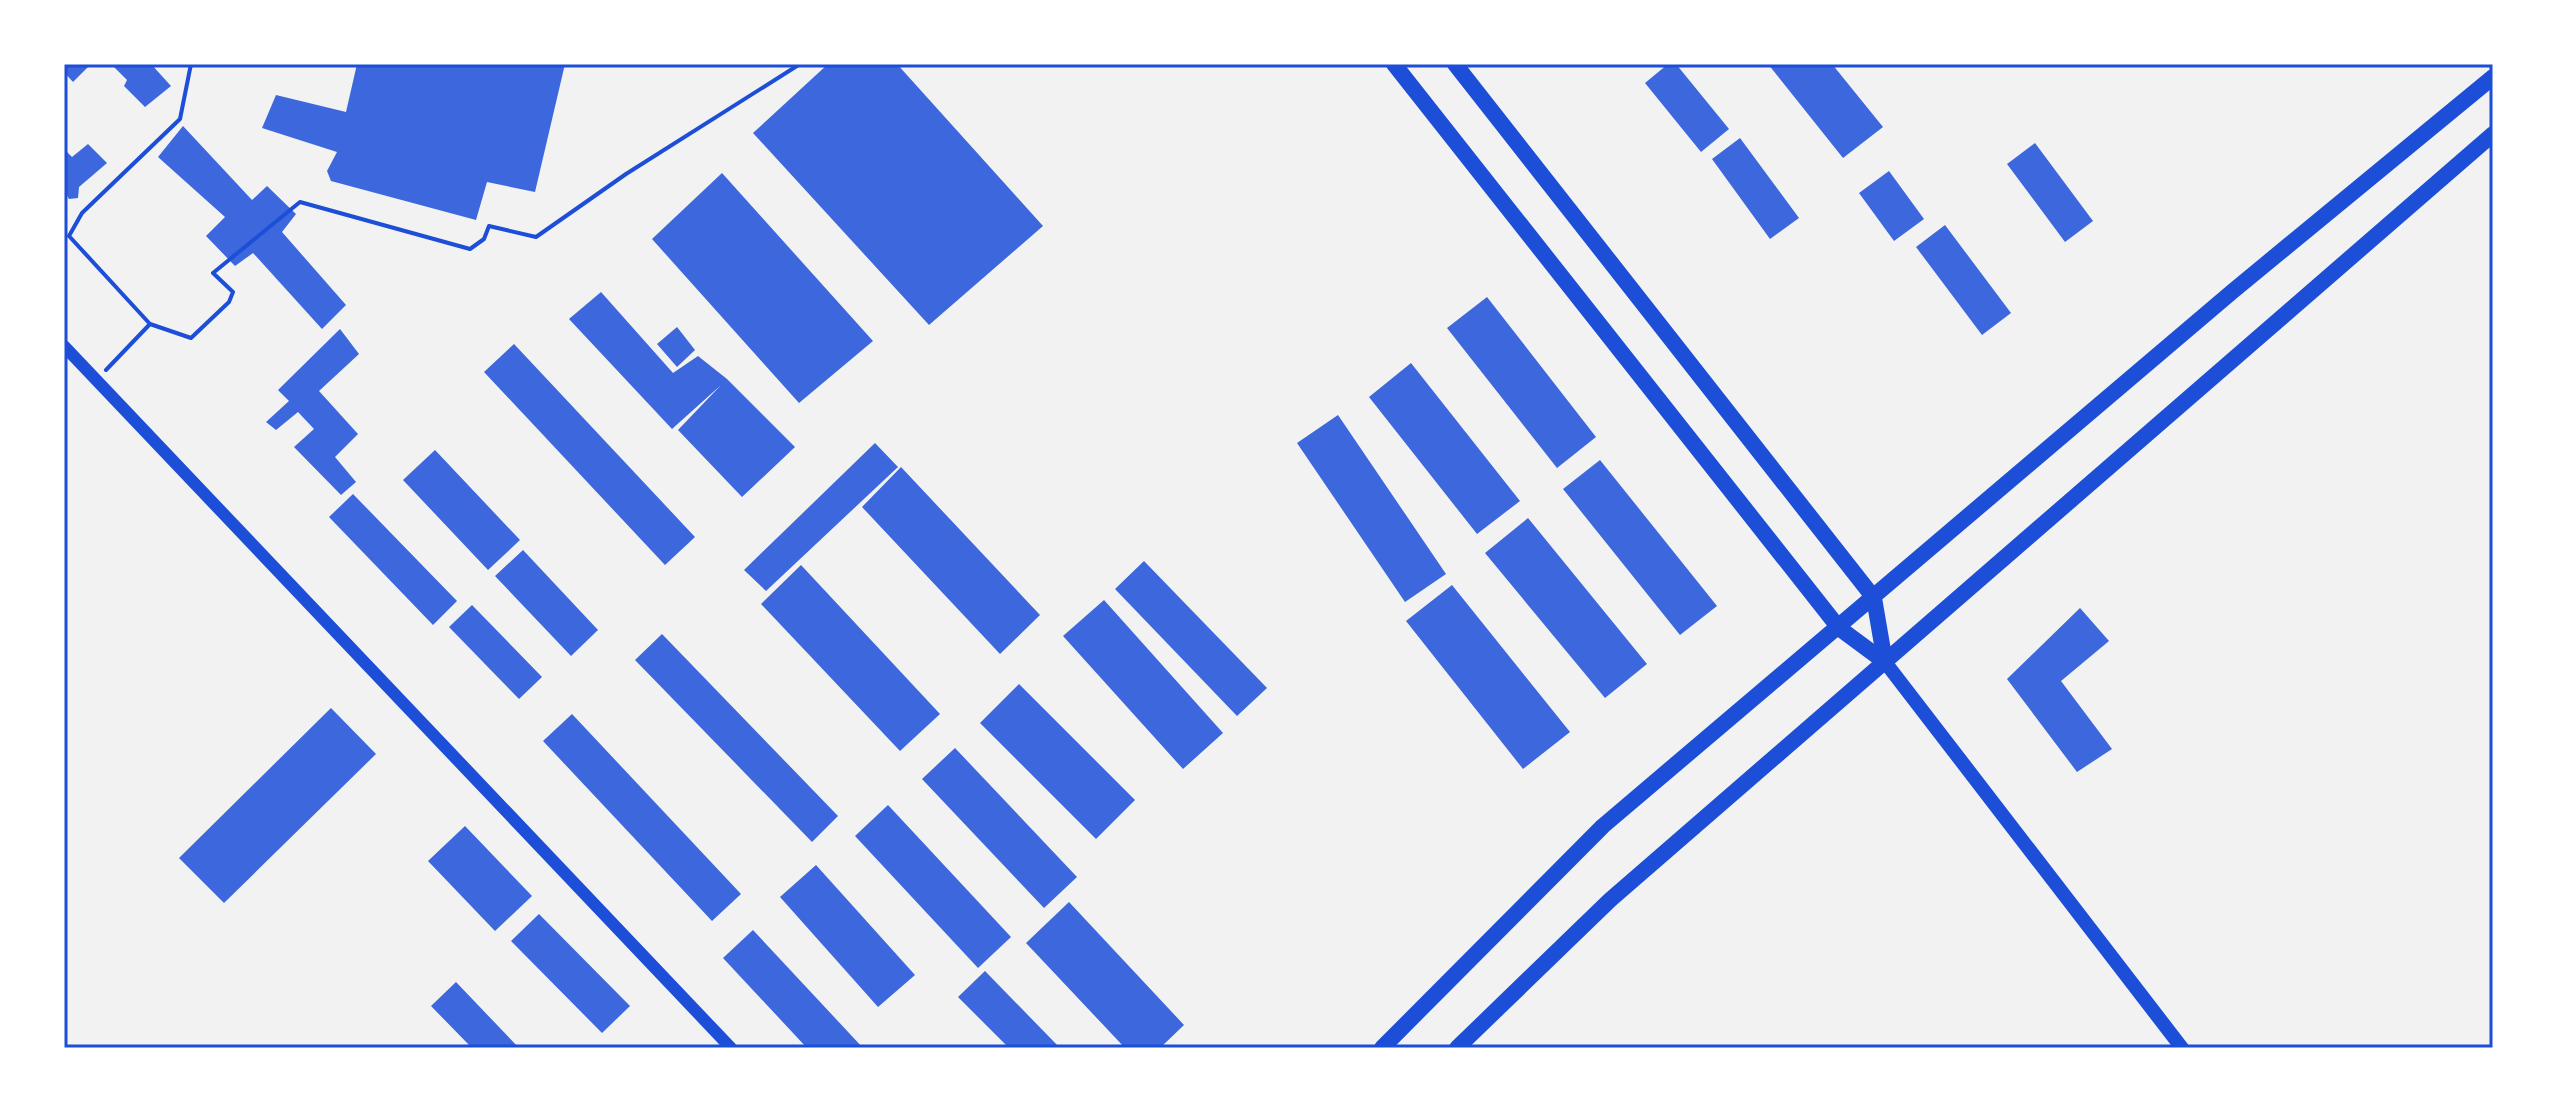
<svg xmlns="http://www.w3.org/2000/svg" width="2557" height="1112" font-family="'IBM Plex Sans',sans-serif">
	<rect width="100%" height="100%" fill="#f2f2f2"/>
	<!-- building -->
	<path fill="#3d67dc" d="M64,64H91L73,82L64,72Z
		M111,64H151L171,86L145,107L124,86L127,80Z
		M357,64H565L535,192L487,182L476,220L331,181L327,171L337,152L262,128L276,95L346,112Z
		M828,64H897L1043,226L929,325L753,133Z
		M1668,64H1676L1729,129L1701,152L1645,83Z
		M1768,64H1832L1883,127L1843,158Z
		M183,126L252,200L267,186L296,214L282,232L346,305L322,329L253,253L235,266L206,236L225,217L158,157Z
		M1740,138L1799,218L1770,239L1712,159Z
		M2035,143L2093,221L2065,242L2007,164Z
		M88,144L107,163L79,187L78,198L69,199L65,192L64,149L72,157Z
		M1889,171L1924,219L1894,241L1859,193Z
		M722,173L873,341L799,403L652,239Z
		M1945,225L2011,313L1982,335L1916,247Z
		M601,292L673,373L698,356L727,379L795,447L742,497L678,430L721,385L672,429L569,319Z
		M1487,297L1596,437L1557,468L1447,328Z
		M677,327L695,350L677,367L657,344Z
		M340,329L359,354L319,391L358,434L335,457L356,482L341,495L294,447L314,429L298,412L276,430L266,422L289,401L278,390Z
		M514,344L695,537L665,565L484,372Z
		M1411,363L1520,501L1477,534L1369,397Z
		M1338,415L1446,574L1405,602L1297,443Z
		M875,443L898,467L766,591L744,570Z
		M435,450L520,540L488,570L403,480Z
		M1600,460L1717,606L1680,635L1563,489Z
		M901,467L1040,615L1000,654L862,507Z
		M353,494L457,601L433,625L329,517Z
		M1528,518L1647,664L1605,698L1485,553Z
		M523,550L598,630L571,656L495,576Z
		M1144,561L1267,688L1237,716L1115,589Z
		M801,565L940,714L900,751L761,604Z
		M1452,585L1570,732L1523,769L1406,621Z
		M1104,600L1223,733L1183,769L1063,636Z
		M472,605L542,677L519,699L449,627Z
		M2080,608L2109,641L2061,681L2112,749L2077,772L2007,679Z
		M662,634L838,816L812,842L635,660Z
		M1019,684L1135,800L1096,839L980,723Z
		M331,708L376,754L224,903L179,858Z
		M572,714L741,894L712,921L543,741Z
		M955,748L1077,877L1044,908L922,779Z
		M888,805L1011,937L978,968L855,836Z
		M465,826L532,896L495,931L428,861Z
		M816,865L915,975L878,1007L780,897Z
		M1069,902L1184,1025L1160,1048H1125L1026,943Z
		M539,914L630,1006L602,1033L511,941Z
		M753,930L863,1048H807L723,958Z
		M985,971L1060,1048H1009L958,997Z
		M456,982L519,1048H472L431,1006Z"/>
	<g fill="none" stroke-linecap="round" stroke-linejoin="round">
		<!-- path -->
		<path stroke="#1d4ed8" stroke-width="4" d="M150,324L191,338L229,302L233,292L213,273L300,202L470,249L484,239L489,226L536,237L626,174L800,64
			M106,370L150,324L69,236L82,213L180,119L191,64"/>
		<!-- tertiary -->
		<path stroke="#1d4ed8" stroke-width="12" d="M64,346L731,1048"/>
		<!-- secondary -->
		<path stroke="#1d4ed8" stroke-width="14" d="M1885,662L2182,1048"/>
		<!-- primary -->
		<path stroke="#1d4ed8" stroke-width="16" d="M1394,64L1839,628L1885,662
			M1455,64L1874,598L1885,662
			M1382,1048L1603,826L2233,291L2493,77
			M1457,1048L1610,900L2493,134"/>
	</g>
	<!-- border -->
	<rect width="2557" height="1112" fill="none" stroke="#ffffff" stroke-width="132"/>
	<rect x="66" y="66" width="2425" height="980" fill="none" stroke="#1d4ed8" stroke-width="3"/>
</svg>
